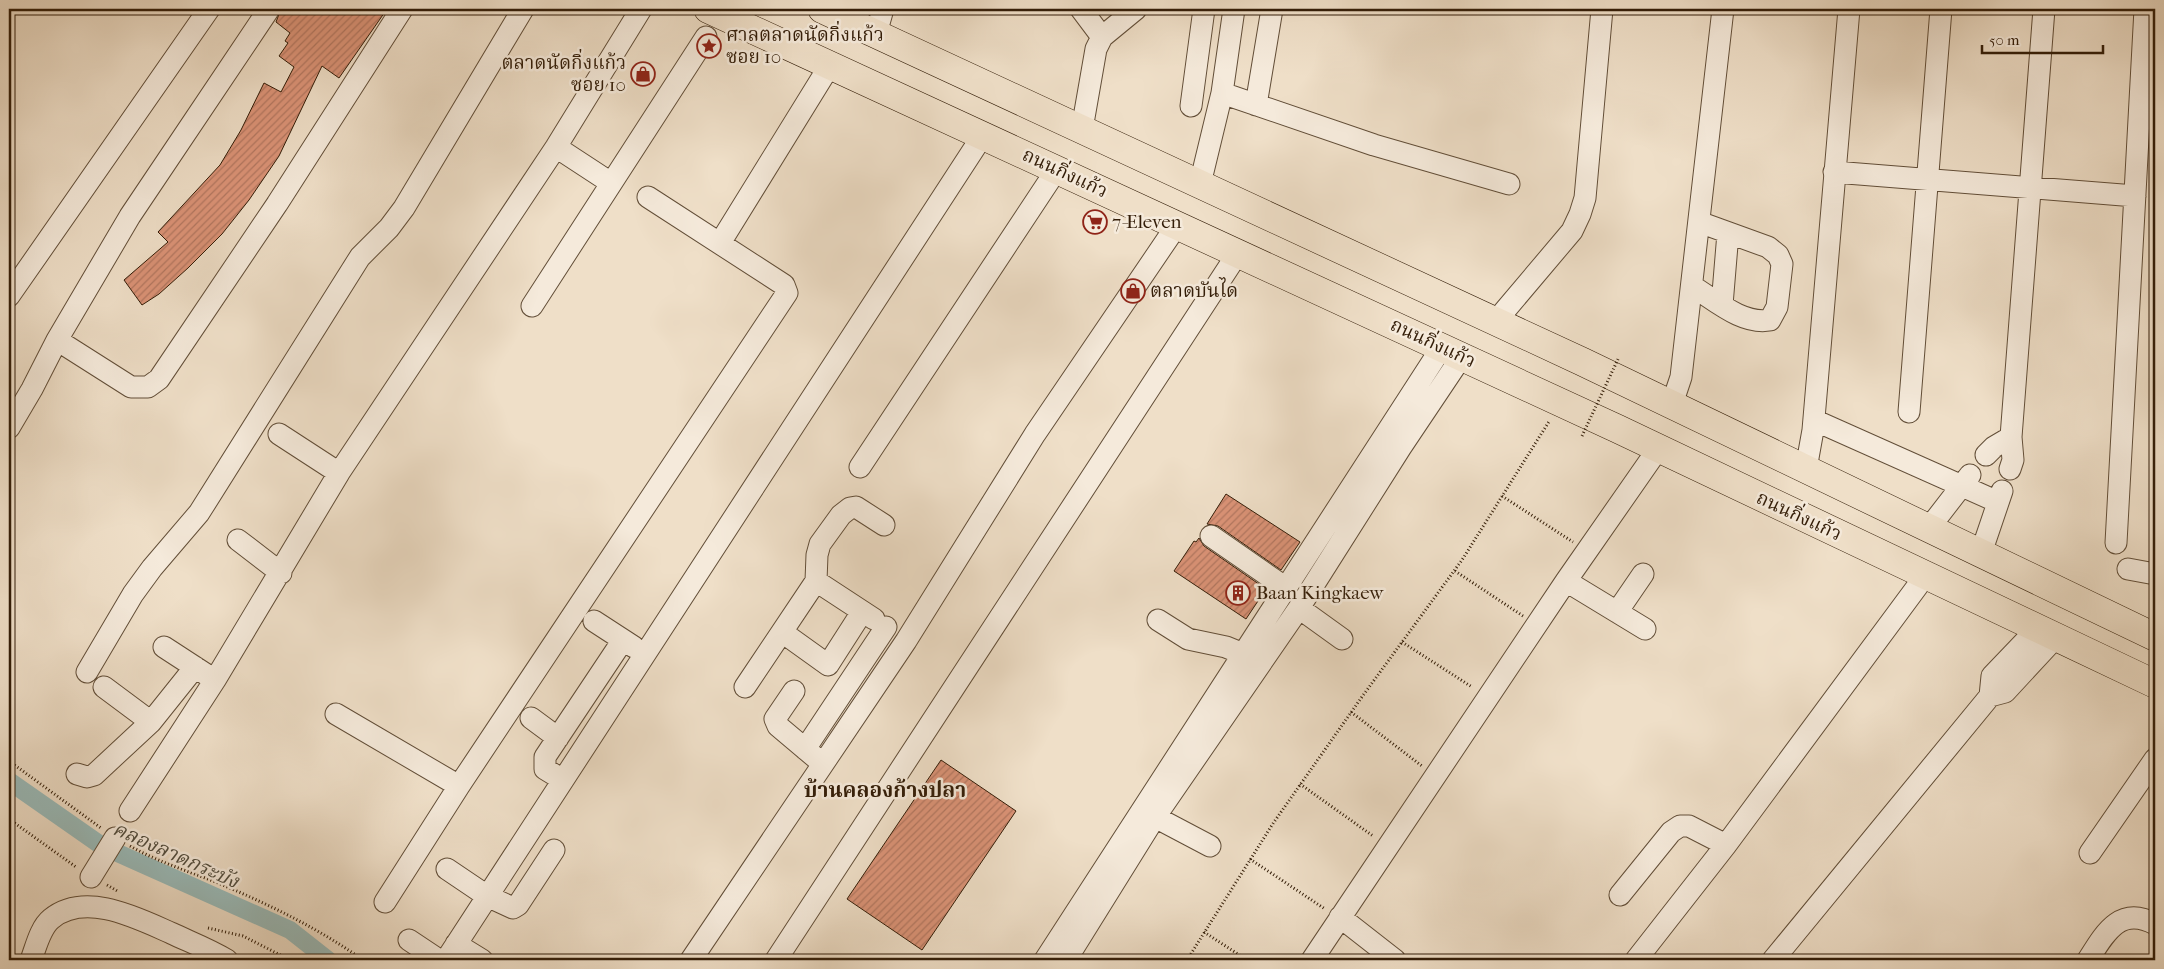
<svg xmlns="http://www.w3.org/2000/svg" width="2164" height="969" font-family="'IM FELL French Canon','Noto Serif Thai',serif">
	<defs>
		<pattern id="building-hatch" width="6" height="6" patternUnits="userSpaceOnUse" patternTransform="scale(1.25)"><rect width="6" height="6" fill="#db9377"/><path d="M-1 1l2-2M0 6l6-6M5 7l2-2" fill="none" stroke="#b27760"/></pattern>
	</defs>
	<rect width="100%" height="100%" fill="#efdfc8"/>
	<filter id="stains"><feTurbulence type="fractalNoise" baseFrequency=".004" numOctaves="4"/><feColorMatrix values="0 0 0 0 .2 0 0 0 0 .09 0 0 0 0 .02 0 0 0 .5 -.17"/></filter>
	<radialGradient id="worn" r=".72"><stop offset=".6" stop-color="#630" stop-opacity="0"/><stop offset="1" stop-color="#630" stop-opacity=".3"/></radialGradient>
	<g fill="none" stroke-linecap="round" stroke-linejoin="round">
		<!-- canal -->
		<path stroke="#9abcbb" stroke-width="18" d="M9,781L102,846L290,930L328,960"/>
	</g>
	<!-- building -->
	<path fill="url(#building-hatch)" stroke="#331d08" d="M281,9H387L339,78L322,66L279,156L249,200L222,234L188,268L159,294L142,305L124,280L168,242L158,232L220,165L241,130L264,83L281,92L294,67L279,56L288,43L285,41L290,33L276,22Z
		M1226,494L1300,542L1281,570L1218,526L1207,524Z
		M1199,538L1204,546L1266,589L1246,619L1174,571L1194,541L1196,542Z
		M941,760L1016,811L922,950L847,899Z"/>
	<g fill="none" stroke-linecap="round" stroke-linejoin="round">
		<!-- minor casing -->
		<g stroke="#624e38" stroke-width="23">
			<path id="minor" d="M1081,9L1102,37
				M876,34L883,9
				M1222,93L1374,145L1509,184
				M1256,105L1272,9
				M1191,106L1204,9
				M1082,129L1096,49L1102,37L1136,9
				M556,147L611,183
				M1834,172L2135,196
				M1200,184L1222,93L1234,9
				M720,243L830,65
				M1692,286C1715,300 1742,325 1770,320L1777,307L1782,264L1778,255L1768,247L1699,222
				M9,296L209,9
				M1722,305L1728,233
				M532,306L706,37
				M1496,321L1572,231L1580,214L1585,198L1602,9
				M57,340L131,387H148L159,379L277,204L402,9
				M1672,404L1681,377L1723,9
				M1909,412L1941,9
				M1814,420L1998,502
				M9,428L32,389L57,340L130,216L269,9
				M279,434L339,473
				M1986,455L1994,447L2011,437
				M860,467L1057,169
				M1806,469L1813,430L1849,9
				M2010,469L2013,460L2011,437L2044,9
				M1929,528L1970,475
				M1211,536L1286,588
				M238,540L281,573
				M2116,543L2145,9
				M1981,553L2002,491
				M2128,569L2155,574
				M816,581L874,619
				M1566,581L1645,629
				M1299,608L1342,639
				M1617,612L1643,574
				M1158,620L1188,639L1226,647L1243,654
				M594,621L634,647
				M2037,629L1992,676L1990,696L2005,692L2055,638
				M782,632L828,665L862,612
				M164,647L207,675
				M87,672L133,594L152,568L199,513L360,257L389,228L404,208L523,9
				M104,687L151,722
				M745,687L816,581L817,555L820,544L841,515L850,508L856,507L884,525
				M794,691L775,719L778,726L816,758
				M336,714L459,786
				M531,718L558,738
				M805,749L886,627
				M77,774L87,777L94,775L151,722L195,667
				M563,780L545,769V757L623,640
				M130,811L215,680L339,473L556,147L641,9
				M1155,817L1210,846
				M2090,853L2155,759
				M447,869L487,896L513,908L518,905L554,850
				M91,877L115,838
				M1620,895L1671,832L1680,826H1689L1726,845
				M385,902L459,786L787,293L784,285L648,197
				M1340,917L1395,960
				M409,940L439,960
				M456,944L482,960
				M31,960C36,947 40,928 51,919C85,891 137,918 171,933C190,942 209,949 227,960
				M446,960L983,135
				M691,960L906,641L1035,434L1177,225
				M776,960L1238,253
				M1045,960L1442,347
				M1066,960L1155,817L1299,608L1401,447L1462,356
				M1312,960L1566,581L1658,449
				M1636,960L1726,845L1925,576
				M1773,960L1990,696
				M2088,960C2105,933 2120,905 2155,924"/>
		</g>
		<!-- major casing -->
		<g stroke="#331d08" stroke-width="29">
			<path id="major" d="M708,9L1618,429L2155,684
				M822,9L1583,362L2155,637"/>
		</g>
		<!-- path -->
		<path stroke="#331d08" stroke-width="3" stroke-dasharray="1 2.5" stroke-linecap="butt" d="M1502,496L1573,542
			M1455,571L1523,616
			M1402,642L1472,687
			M1351,712L1422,766
			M9,761L101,828
			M1300,784L1373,836
			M9,819L76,867
			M130,846C158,862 188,871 218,883C268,904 318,928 363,960
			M1250,859L1325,909
			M107,885L119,892
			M208,928L243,936L290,960
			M1204,932L1247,960
			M1187,960L1274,822L1364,694L1462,560L1550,420"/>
		<!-- minor -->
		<use href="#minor" stroke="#f5eadb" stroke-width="21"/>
		<!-- major -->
		<use href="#major" stroke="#efdfc8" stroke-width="28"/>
		<!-- path-bridge -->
		<path stroke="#331d08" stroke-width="3" stroke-dasharray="1 2.5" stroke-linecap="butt" d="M1582,436L1619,357"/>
	</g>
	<!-- icons -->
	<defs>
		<g id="sight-ring" transform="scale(1.25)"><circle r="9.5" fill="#f5eadb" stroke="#8f2418" stroke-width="1.5"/><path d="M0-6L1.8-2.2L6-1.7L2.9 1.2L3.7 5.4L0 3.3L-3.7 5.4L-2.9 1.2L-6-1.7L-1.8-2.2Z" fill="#8f2418"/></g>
		<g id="shop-ring" transform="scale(1.25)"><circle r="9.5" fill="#f5eadb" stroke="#8f2418" stroke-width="1.5"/><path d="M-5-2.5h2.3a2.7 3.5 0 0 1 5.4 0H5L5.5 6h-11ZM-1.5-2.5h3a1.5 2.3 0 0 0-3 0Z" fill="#8f2418"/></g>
		<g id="supermarket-ring" transform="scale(1.25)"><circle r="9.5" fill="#f5eadb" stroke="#8f2418" stroke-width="1.5"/><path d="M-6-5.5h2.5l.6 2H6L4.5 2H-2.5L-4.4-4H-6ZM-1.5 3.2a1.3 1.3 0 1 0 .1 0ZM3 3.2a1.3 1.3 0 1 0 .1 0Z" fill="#8f2418"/></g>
		<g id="building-ring" transform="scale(1.25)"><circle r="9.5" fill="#f5eadb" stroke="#8f2418" stroke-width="1.5"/><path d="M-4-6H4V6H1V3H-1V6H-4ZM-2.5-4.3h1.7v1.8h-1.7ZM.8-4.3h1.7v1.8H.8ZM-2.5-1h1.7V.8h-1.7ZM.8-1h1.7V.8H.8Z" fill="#8f2418"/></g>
	</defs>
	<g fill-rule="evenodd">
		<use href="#sight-ring" x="709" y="46"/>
		<use href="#shop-ring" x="643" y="74"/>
		<use href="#supermarket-ring" x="1095" y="222"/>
		<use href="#shop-ring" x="1133" y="291"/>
		<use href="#building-ring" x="1238" y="593"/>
	</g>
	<g text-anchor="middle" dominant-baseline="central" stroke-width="5" stroke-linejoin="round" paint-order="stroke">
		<!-- poi labels -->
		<g font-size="19" fill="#331d08" stroke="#f5eadb" text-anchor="start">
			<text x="726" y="35">ศาลตลาดนัดกิ่งแก้ว<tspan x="726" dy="22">ซอย 10</tspan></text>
			<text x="626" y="63" text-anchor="end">ตลาดนัดกิ่งแก้ว<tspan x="626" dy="22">ซอย 10</tspan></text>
			<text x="1112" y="222">7-Eleven</text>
			<text x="1150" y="291">ตลาดบันได</text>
			<text x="1256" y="593">Baan Kingkaew</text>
		</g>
		<!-- street labels -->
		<g font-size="19" fill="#331d08" stroke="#f5eadb">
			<text transform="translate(1065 173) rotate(25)">ถนนกิ่งแก้ว</text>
			<text transform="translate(1433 343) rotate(25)">ถนนกิ่งแก้ว</text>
			<text transform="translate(1799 516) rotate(25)">ถนนกิ่งแก้ว</text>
		</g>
		<!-- water labels -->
		<g font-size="20" font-style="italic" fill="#524d3e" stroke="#f5eadb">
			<text transform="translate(176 855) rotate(24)">คลองลาดกระบัง</text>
		</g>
		<!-- quarter labels -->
		<g font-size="21" font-weight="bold" fill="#331d08" stroke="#f5eadb">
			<text x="885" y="790">บ้านคลองก้างปลา</text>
		</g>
	</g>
	<!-- margin -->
	<rect width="2164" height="969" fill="none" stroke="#efdfc8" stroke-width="30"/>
	<rect x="10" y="10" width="2144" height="949" fill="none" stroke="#331d08" stroke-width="2.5"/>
	<rect x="15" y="15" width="2134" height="939" fill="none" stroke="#331d08"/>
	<!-- scale -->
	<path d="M1982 45v8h121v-8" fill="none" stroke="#331d08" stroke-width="2.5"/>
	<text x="1989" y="45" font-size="15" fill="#331d08" stroke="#f5eadb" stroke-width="4" paint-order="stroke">50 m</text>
	<rect width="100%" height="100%" filter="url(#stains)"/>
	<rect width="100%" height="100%" fill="url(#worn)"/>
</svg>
